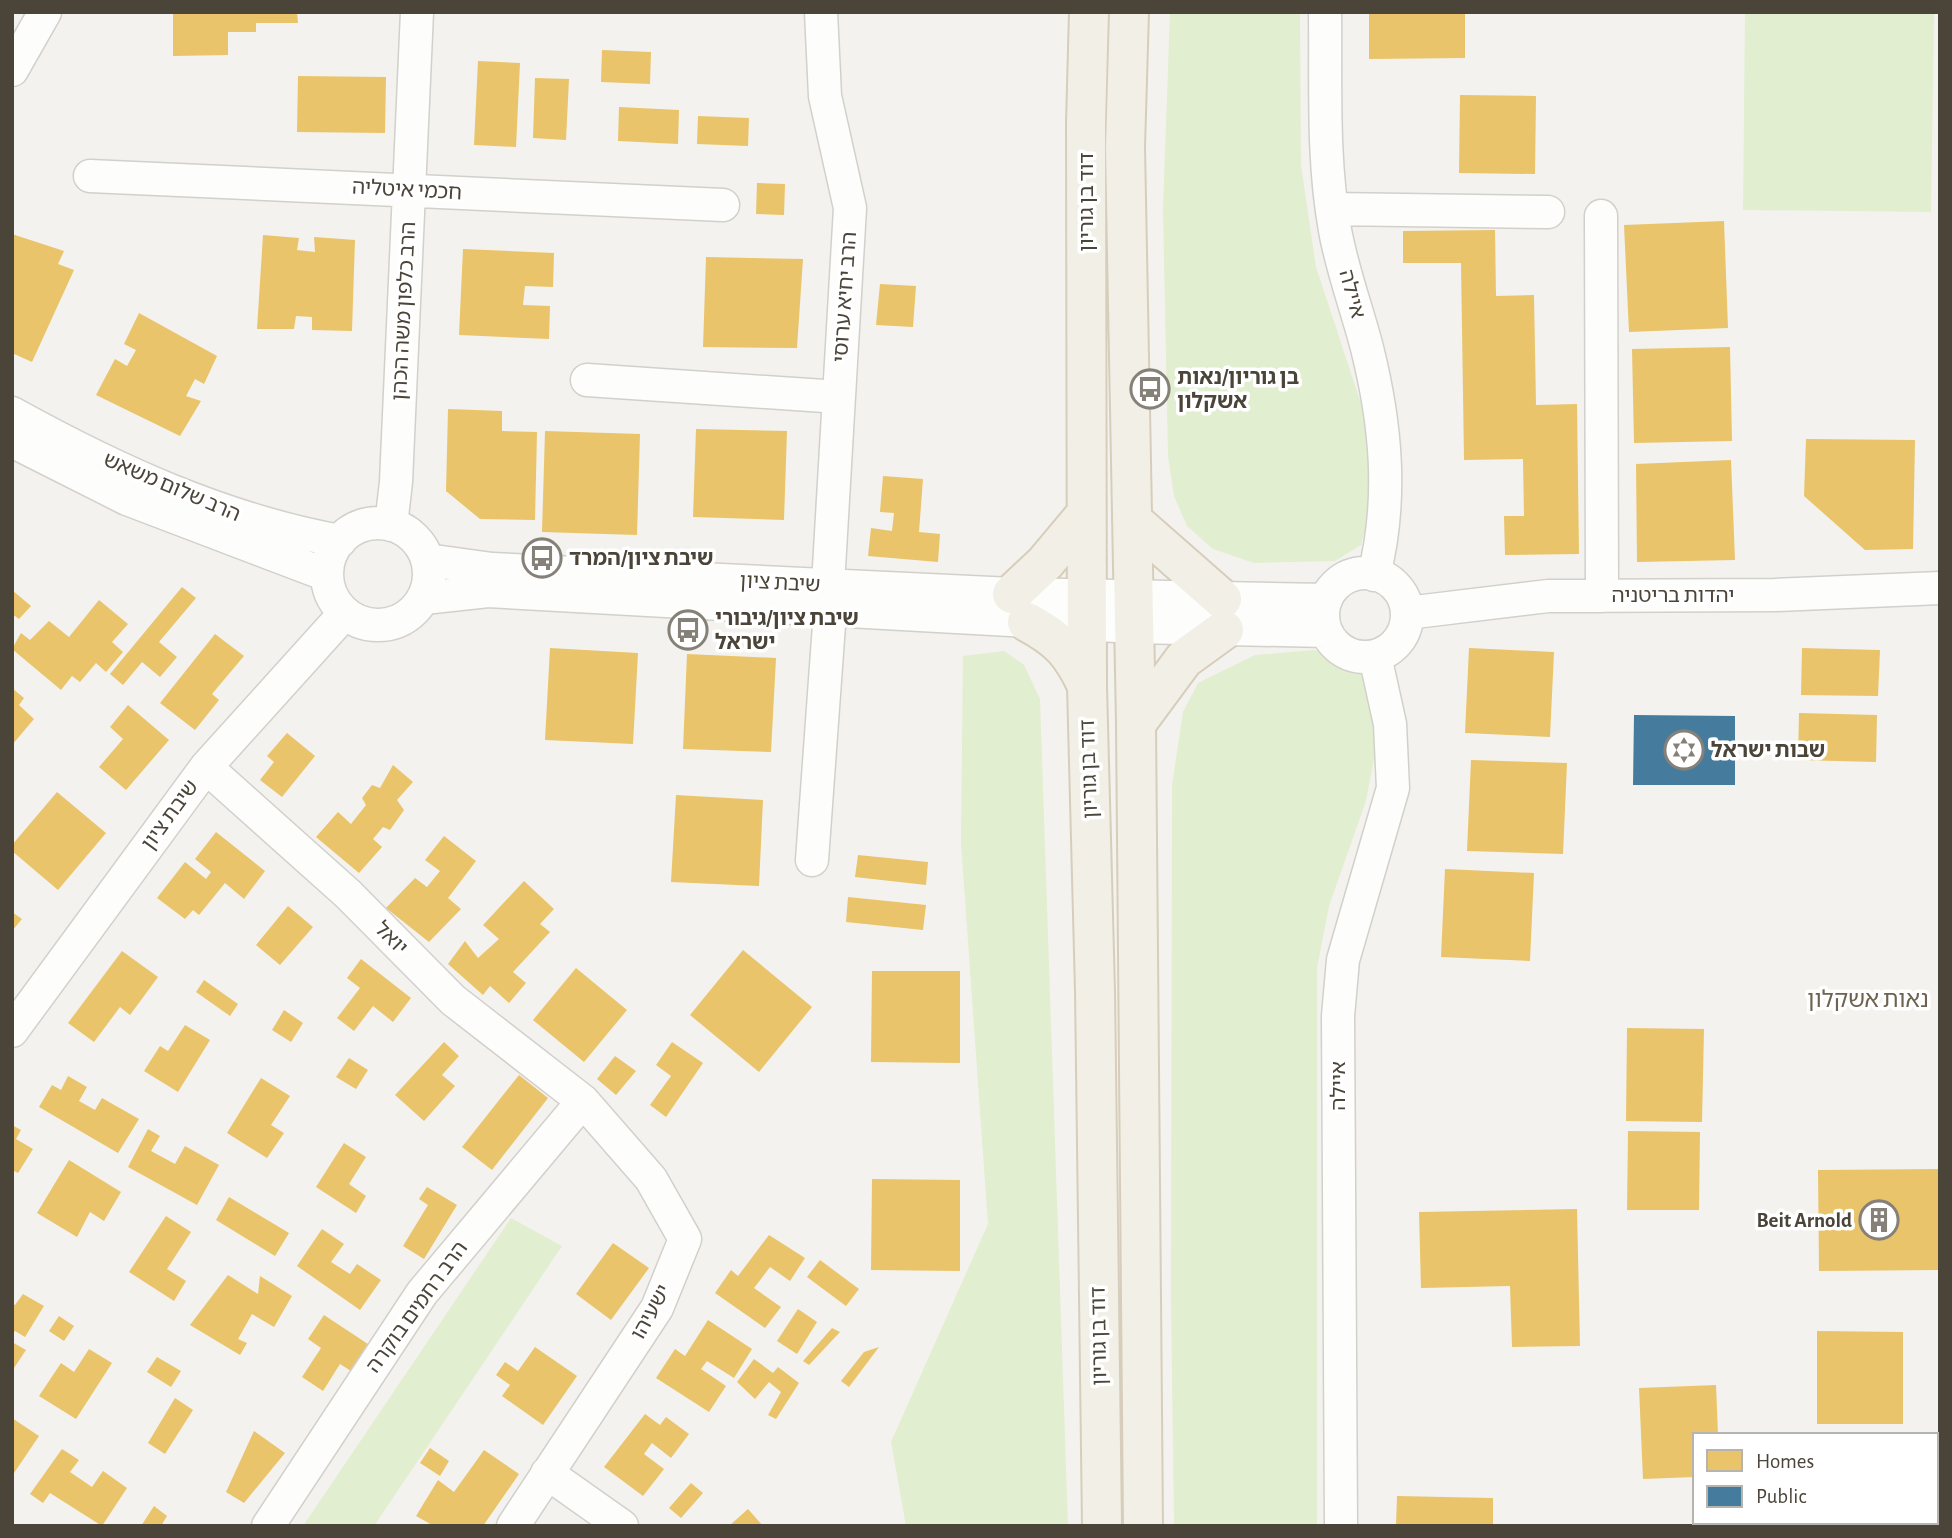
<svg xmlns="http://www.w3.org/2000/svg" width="1952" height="1538" font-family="'Alegreya Sans','Noto Sans Hebrew',sans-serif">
	<rect width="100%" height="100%" fill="#f4f2ee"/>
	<!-- green -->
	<path fill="#e1eecf" d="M1170,12H1300L1301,165L1316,267L1369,428L1371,507L1361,545L1335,561L1254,563L1213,549L1187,526L1174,496L1168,456L1163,209Z
		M1745,12H1934L1931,212L1743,210Z
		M1314,650L1362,664L1376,698L1377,744L1366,801L1329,906L1317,968V1526H1174L1171,1301L1172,785L1183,712L1198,683L1255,655Z
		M1004,651L1024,665L1040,699L1068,1526H906L891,1442L988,1224L961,843L963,656Z
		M511,1218L562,1246L374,1526H303Z"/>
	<!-- homes -->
	<path fill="#e9c46a" d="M173,12H297L298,23H256V32H228V55L173,56Z
		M1369,12H1465V58L1369,59Z
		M602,50L651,52L650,84L601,82Z
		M478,61L520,63L516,147L474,145Z
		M298,76L386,77L385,133L297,132Z
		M535,78L569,79L566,140L533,138Z
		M1460,95L1536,96L1535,174L1459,173Z
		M619,107L679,110L678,144L618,141Z
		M698,116L749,118L748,146L697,144Z
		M757,183L785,184L784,215L756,214Z
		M1724,221L1728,328L1629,332L1624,225Z
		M1495,230L1496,296L1534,295L1536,405L1577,404L1579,554L1505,555L1504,516H1524L1523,459L1464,460L1461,263H1403V231Z
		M12,234L64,251L58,264L74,270L32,362L12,353Z
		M263,235L299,238L297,250L315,252L314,237L355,240L352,331L312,330V317L296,316L294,329H257Z
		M463,249L554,253L553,287L525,286L523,305L550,306L549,339L459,335Z
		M706,257L803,259L797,348L703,347Z
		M880,284L916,286L913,327L876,325Z
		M139,313L217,356L204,384L195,379L186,396L201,401L180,436L96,395L115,359L127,366L136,350L124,344Z
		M1730,347L1732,441L1634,443L1632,349Z
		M448,409L502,411V431L537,432L535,520L480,519L446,491Z
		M696,429L787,431L784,520L693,517Z
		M545,431L640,434L637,535L542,532Z
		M1806,439L1915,440L1913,549L1865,550L1804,496Z
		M1731,460L1735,560L1637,562L1636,464Z
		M883,476L923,479L919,532L940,534L938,562L868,556L871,528L892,531L894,513L880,512Z
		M182,587L196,598L159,642L177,657L160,677L142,662L123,685L110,674Z
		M12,590L31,606L19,619L12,614Z
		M99,600L128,624L112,642L123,652L106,672L96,663L80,682L72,676L61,690L12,649L21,633L30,640L49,621L69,637Z
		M215,634L244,656L212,694L219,700L195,730L160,703Z
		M550,648L638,653L633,744L545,740Z
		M1469,648L1554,652L1550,737L1465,733Z
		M1802,648L1880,650L1878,696L1801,695Z
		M687,654L776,658L771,752L683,749Z
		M12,688L24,698L19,705L34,719L12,745Z
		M128,705L169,740L126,790L99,767L123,739L110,727Z
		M1799,713L1877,715L1876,762L1798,760Z
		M287,733L315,756L282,797L260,780L274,762L267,756Z
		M1471,760L1567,763L1563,854L1467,851Z
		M393,765L413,782L397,800L404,810L390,830L383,827L373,839L382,847L359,873L316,837L338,812L351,824L366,805L362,798L372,785L380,788Z
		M57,792L106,833L58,890L12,851V845Z
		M676,795L763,800L759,886L671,882Z
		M216,832L265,871L244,899L225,883L199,915L193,910L185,919L157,898L185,862L206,879L211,872L195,859Z
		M444,836L476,861L448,898L461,909L429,942L386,908L415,878L427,887L440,871L425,860Z
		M858,855L928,862L926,885L855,877Z
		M1445,869L1534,873L1530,961L1441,957Z
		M524,881L554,909L540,924L550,932L513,972L526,983L509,1003L490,986L483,995L448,964L465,941L478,958L499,939L483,925Z
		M848,897L926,905L923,930L846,922Z
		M288,906L313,927L280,965L256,945Z
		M12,912L22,919L12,931Z
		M743,950L812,1007L759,1072L690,1015Z
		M122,951L158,977L130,1015L120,1007L94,1042L68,1023Z
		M361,959L411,998L393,1022L373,1006L354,1031L337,1018L360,988L347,978Z
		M576,968L627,1010L584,1062L533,1020Z
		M872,971H960V1063L871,1062Z
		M204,980L238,1004L230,1016L196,992Z
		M284,1010L303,1023L291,1042L272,1030Z
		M185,1025L210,1040L178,1092L144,1071L160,1046L168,1051Z
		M1627,1028L1704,1029L1702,1122L1626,1121Z
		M444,1042L459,1056L442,1075L455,1086L424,1121L395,1095Z
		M672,1042L703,1063L666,1117L650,1105L671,1076L656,1065Z
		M615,1056L636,1071L616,1095L597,1079Z
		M349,1058L368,1070L356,1089L336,1077Z
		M519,1075L548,1098L492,1170L462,1147Z
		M68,1076L87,1087L79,1101L95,1110L102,1098L139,1119L118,1153L39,1107L52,1085L61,1090Z
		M261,1078L290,1096L271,1125L284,1133L267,1158L227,1133Z
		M12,1125L21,1130L16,1139L33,1149L18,1173L12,1170Z
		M148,1129L160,1136L151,1151L175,1164L185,1146L219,1165L197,1205L128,1167Z
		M1628,1131L1700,1132L1699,1210H1627Z
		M344,1143L366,1157L349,1184L366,1196L356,1213L316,1187Z
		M69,1160L121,1192L104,1221L90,1212L77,1237L37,1213Z
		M1940,1169V1270L1819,1271L1818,1170Z
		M872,1179L960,1180V1271L871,1270Z
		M427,1187L457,1205L424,1259L403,1246L428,1205L419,1199Z
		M229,1197L289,1233L275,1256L216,1220Z
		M1577,1209L1580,1346L1512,1347L1510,1286L1421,1288L1419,1212Z
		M166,1216L191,1232L167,1269L186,1281L174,1301L129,1272Z
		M322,1229L344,1244L331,1262L350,1274L357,1264L381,1280L360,1310L297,1266Z
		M769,1235L805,1258L790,1281L770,1267L754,1288L781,1307L765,1328L715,1293L731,1270L738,1276Z
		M613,1243L649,1268L611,1320L576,1294Z
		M820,1260L859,1289L846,1306L807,1277Z
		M228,1275L258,1294L260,1276L292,1296L274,1327L252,1314L238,1339L247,1343L240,1355L190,1325Z
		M23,1294L44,1306L25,1337L15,1331L12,1334V1303L15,1305Z
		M798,1309L817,1322L797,1354L777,1341Z
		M324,1315L377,1350L359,1376L340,1364L323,1391L302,1377L321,1348L308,1339Z
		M59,1316L74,1326L64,1341L49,1331Z
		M708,1320L752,1349L734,1378L707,1361L701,1369L726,1386L709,1412L656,1378L675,1349L685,1356Z
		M832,1328L840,1332L809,1365L803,1361Z
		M1817,1331L1903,1332V1424H1817Z
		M12,1342L26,1350L12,1371Z
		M535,1347L577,1376L543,1425L502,1396L510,1385L496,1375L505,1362L518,1371Z
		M879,1347L849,1387L841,1381L864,1352Z
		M89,1349L112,1363L76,1419L39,1396L61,1363L74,1372Z
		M157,1357L181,1371L171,1387L147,1372Z
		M754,1359L773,1373L778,1367L799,1383L776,1419L768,1415L781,1392L769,1382L755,1399L737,1382Z
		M1716,1385L1718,1435H1695V1477L1643,1479L1639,1388Z
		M175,1398L193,1410L165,1454L148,1443Z
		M645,1414L660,1425L666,1417L689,1434L671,1458L652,1443L644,1454L664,1469L643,1496L604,1467Z
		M12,1418L39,1436L12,1476Z
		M254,1431L285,1453L244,1503L226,1492Z
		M430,1448L449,1461L440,1476L420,1463Z
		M62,1449L79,1460L70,1472L92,1487L103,1471L127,1488L102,1526L50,1493L43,1503L30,1494Z
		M484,1450L519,1474L483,1526H434L416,1516L438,1480L454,1492Z
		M691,1483L703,1493L681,1518L669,1508Z
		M1397,1496L1493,1498V1526H1396Z
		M154,1506L167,1516L161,1526H141Z
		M748,1509L763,1526H729Z
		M1819,1522H1902L1901,1526H1819Z"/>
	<!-- public -->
	<path fill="#457b9d" d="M1634,715L1735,716V785H1633Z"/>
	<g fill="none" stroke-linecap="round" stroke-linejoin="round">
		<!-- minor casing -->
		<g stroke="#d2d0cb" stroke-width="35">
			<path id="minor" d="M821,12L825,96L850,208L828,585
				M1325,12C1326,84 1322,159 1335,230C1342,270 1357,309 1367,348C1386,424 1393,499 1374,575
				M12,70L45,12
				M90,176L723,205
				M1333,209L1548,212
				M1601,216L1602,596
				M587,380L839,397
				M12,413C115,470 224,520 340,541
				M12,441L127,499L327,575
				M327 574a51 51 0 1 1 102 0a51 51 0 1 1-102 0Z
				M391,525L396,482L417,12
				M427,560L492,569L1012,594L1326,600
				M1323 615a42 42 0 1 1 84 0a42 42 0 1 1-84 0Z
				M424,598L488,591L1134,627L1326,631
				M1407,613L1548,596L1775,595L1940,588
				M206,767L348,894L453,1000L583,1101L651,1179L685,1239L657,1308L513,1526
				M812,860L830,611
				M12,1031L206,767L345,613
				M547,1473L622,1526
				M268,1526L422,1293L583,1101
				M1341,1526L1338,1016L1343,960L1393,788L1390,724L1375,656"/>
		</g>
		<!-- major casing -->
		<g stroke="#d6cebb" stroke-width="42">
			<path id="major" d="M1089,12L1086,123L1087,686L1095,991L1102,1526
				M1129,12L1125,147L1136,724L1143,1526
				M1132,520L1222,599
				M1012,594L1045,563L1086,514
				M1027,622C1059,639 1072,653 1087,686
				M1136,724L1184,659L1224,630"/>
		</g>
		<!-- minor -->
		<use href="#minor" stroke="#fdfdfc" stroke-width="32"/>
		<!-- major -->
		<use href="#major" stroke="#f2efe6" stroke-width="38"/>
	</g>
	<!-- icons -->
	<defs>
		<g id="bus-ring" transform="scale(2.0125)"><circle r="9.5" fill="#fff" stroke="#868178" stroke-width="1.5"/><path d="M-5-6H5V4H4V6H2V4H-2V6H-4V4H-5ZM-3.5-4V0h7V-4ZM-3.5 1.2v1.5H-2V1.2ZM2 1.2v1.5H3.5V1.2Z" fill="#868178"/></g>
		<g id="synagogue-ring" transform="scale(2.0125)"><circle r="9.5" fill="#fff" stroke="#868178" stroke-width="1.5"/><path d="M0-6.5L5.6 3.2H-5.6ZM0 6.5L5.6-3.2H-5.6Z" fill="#868178"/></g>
		<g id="building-ring" transform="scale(2.0125)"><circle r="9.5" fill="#fff" stroke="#868178" stroke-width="1.5"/><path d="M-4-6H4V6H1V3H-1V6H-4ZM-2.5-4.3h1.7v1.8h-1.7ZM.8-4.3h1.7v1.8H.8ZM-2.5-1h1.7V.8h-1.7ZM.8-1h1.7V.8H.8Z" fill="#868178"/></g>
	</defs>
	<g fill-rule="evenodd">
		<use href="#bus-ring" x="1150" y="389"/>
		<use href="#bus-ring" x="542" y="558"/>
		<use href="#bus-ring" x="688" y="630"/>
		<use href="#synagogue-ring" x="1684" y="750"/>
		<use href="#building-ring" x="1879" y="1220"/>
	</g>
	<g text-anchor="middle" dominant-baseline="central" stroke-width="7" stroke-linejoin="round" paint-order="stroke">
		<!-- street labels -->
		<g font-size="21" fill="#4b4439" stroke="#fff">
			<text transform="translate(407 190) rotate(3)">חכמי איטליה</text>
			<text transform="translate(1086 202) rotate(-90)">דוד בן גוריון</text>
			<text transform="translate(1352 294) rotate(75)">איילה</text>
			<text transform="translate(845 297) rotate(-86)">הרב יחיא ערוסי</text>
			<text transform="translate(404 311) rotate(-87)">הרב כלפון משה הכהן</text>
			<text transform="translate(172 487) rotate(23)">הרב שלום משאש</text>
			<text transform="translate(780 583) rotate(3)">שיבת ציון</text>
			<text x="1673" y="595">יהדות בריטניה</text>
			<text transform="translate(1089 769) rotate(-92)">דוד בן גוריון</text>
			<text transform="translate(170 815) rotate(-54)">שיבת ציון</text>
			<text transform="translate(391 938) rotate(45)">יואל</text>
			<text transform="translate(1338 1086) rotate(-90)">איילה</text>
			<text transform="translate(417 1307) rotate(-54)">הרב רחמים בוקרה</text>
			<text transform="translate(651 1312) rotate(-61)">ישעיהו</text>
			<text transform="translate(1099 1336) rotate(-91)">דוד בן גוריון</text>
		</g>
		<!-- poi labels -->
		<g font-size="21" font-weight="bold" fill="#4b4439" stroke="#fff" text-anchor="start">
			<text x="1177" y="377">בן גוריון/נאות<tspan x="1177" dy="24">אשקלון</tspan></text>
			<text x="569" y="558">שיבת ציון/המרד</text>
			<text x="715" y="618">שיבת ציון/גיבורי<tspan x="715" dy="24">ישראל</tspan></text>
			<text x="1711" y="750">שבות ישראל</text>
			<text x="1852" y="1220" text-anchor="end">Beit Arnold</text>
		</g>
		<!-- neighbourhood labels -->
		<g font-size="23" fill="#6e6250" stroke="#fff">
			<text x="1868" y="1000">נאות אשקלון</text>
		</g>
	</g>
	<!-- border -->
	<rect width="1952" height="1538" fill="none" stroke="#4b4439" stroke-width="28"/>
	<!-- legend -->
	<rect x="1693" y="1433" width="245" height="91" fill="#ffffff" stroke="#b7b4b0" stroke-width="2"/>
	<rect x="1707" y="1450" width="35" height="21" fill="#e9c46a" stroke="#b7b4b0" stroke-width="2"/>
	<text x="1756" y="1468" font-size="21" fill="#4b4439">Homes</text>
	<rect x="1707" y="1486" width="35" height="21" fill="#457b9d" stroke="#b7b4b0" stroke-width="2"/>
	<text x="1756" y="1503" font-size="21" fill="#4b4439">Public</text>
</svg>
